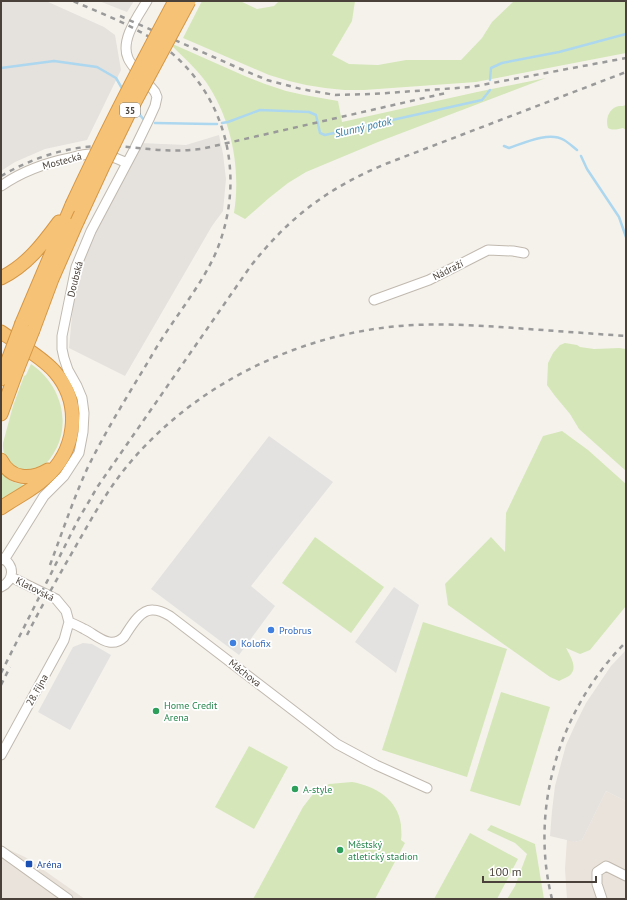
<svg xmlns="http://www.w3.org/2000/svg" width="627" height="900" font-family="'PT Sans',sans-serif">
	<rect width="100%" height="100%" fill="#f5f2ec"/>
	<!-- residential -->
	<path fill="#e9e3db" d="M606,791L626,801V899H567L565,869L567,839L575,842L582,840Z
		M1,846L25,857L85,899H1Z"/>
	<!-- industrial -->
	<path fill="#e5e1dd" d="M1,1H46L104,27L115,35L121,70L87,140L45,149L15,162L1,171Z
		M99,1H134L127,12Z
		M219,135L223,154L226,179L223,211L212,226L125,376L69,348L73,305L82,262L93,236L140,143L186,145Z
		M626,650V801L606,791L582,840L575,842L550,836L552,811L555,786L566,745L576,723L586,703L611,666Z"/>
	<!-- green -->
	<path fill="#d5e7b8" d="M202,1H240L257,9L274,6L279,1H355L352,21L332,55L349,64L378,65L406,60H461L482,38L492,22L514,1H626V53L476,82L364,90H344L325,88L306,85L289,81L269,75L183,38Z
		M168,42L247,77L265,84L286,91L304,95L338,101L342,122L477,92L546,78L378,142L306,172L288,183L269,198L245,219L234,213C241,169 232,120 206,82C195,67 181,55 168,42Z
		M626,105V130L623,128C618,129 613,131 608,128C605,119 609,108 619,106C621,106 624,106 626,105Z
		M565,343L577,345L580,347L594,349L619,348L626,349V471L579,429L570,414L555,396L547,385L548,363L553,353L560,345Z
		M31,364C68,389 75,441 39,470H16C8,460 2,456 3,443L13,406L24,376L26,375Z
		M562,431L588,450L626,484V606L590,650L580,654L566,648C570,656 579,668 569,676C566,678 562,679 559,681L550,677L448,605L445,584L491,537L505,552L506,513L543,436Z
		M1,472C6,477 10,481 16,483C20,484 23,484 27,486L1,503Z
		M315,537L384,587L351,633L282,583Z
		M423,622L507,649L467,777L382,750Z
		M501,692L550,707L520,806L470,791Z
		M249,746L288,767L254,829L215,807Z
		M352,782C375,786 398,799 401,825C401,831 402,834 401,840L405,843L375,899H253L303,807L313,794L329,784Z
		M491,825L535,844L544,899H507L515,886L527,854L515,843L487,830Z
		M470,833L518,859L497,899H434Z"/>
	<!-- parking -->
	<path fill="#e4e2e0" d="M269,436L333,482L251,586L275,606L239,655L151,589Z
		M394,587L419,605L396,673L355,642Z
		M83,643L92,644L111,655L70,730L38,712L73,647Z"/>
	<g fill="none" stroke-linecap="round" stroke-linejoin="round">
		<!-- stream -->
		<path stroke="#add7ee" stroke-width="2.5" d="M1,68L54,61L97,67L116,78L123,90
			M490,80L491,68L502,63L559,52L626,34
			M136,109L140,115L144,120
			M155,123L210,124H217
			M222,123L228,122L260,110L309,112L316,115L320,133L325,135L482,100L490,90
			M504,146L509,148C524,143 549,131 564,140C569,143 573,147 577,150
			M581,156L587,169L619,217L626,237"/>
		<!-- minor casing -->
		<g stroke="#c0b9af" stroke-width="11">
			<path id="minor" d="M1,186C21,172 45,163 70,158C80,155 90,153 101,154C110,155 118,159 127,163
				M374,300L429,280L488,250L513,251L524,253
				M1,558C16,564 14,581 1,587
				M4,560L44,496L64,476L79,453L83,432L84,413L82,398L77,386L68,370L64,358L62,349V336L76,267L91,231L135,148L150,117L155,106L157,97L155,92C148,83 132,68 128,58C120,40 138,16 147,1
				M69,622C74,624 79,626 84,629C91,632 101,641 109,642C115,643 120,641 124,637C130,628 140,609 153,610C159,610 165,613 170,616L337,744L376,765L427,788
				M1,755L64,640L69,622L66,611L56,599L11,577
				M1,851L68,899
				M602,899L597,884V872L606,866L626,876"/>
		</g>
		<!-- highway casing -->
		<g stroke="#d69745" stroke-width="15">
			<path id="highway" d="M1,278C27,265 42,245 59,222
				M22,323L72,205
				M33,330L52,279L77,222
				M1,332C17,343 42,357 55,372C83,405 76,452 44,479C31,491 15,498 1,508
				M1,379L7,363
				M1,414L17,370
				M1,460C11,480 31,480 48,470"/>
		</g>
		<!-- minor -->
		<use href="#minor" stroke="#fff" stroke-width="9"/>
		<!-- highway -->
		<use href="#highway" stroke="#f6c376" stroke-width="13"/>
		<!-- rail -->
		<path stroke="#9a9a9a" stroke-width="2.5" stroke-dasharray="5 5" stroke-linecap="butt" d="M120,16L243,70L267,80L301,89L335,95L373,94L471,87L626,58
			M1,176C34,157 71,145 109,146C123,146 136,148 149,149C167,151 184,151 201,149L446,93
			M50,565C62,533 73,500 87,469C106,430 130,392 152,355C171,322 196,293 213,259C247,186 231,101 168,50C140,28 105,15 73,1
			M27,635C41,607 57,579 73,551C88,525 102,499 120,475C186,389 293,335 400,326C433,323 467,325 500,327C542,330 584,333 626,336
			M1,673L78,520L98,486L250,267C289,217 329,187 388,163L626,72
			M1,685L10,667
			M552,899C529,807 560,708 626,642"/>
		<!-- highway-bridge casing -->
		<g stroke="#d69745" stroke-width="15" stroke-linecap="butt">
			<path id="highway-bridge" d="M72,205C104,136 139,68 175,1
				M77,222L103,166L131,109L189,1
				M7,363L22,323
				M17,370L33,330"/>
		</g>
		<!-- highway-bridge -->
		<use href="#highway-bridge" stroke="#f6c376" stroke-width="13"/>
	</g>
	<!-- markers -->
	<g fill="#3f7fe0" stroke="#fff" stroke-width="1.5">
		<circle cx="271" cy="630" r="4"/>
		<circle cx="233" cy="643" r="4"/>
	</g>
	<g fill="#2e9e5b" stroke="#fff" stroke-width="1.5">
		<circle cx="156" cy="711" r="4"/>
		<circle cx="295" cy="789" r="4"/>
		<circle cx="340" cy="850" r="4"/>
	</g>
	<rect fill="#1a4fb4" stroke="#fff" stroke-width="1.5" x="25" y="860" width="8" height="8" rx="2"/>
	<g text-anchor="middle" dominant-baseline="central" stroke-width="3.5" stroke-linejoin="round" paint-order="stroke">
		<!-- shield labels -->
		<rect fill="#fff" stroke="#807b75" stroke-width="1" x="120" y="103" width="20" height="14" rx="3"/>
		<g font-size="9" font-weight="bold" fill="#4a423a">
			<text x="130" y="110">35</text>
		</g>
		<!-- street labels -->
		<g font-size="10" fill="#4a423a" stroke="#fff">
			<text transform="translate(62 161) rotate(-15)">Mostecká</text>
			<text transform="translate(448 270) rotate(-27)">Nádraží</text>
			<text transform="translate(75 279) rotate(-76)">Doubská</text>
			<text transform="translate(35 589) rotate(27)">Klatovská</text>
			<text transform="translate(245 673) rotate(38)">Máchova</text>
			<text transform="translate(37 690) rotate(-61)">28. října</text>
		</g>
		<!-- shop labels -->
		<g font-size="10" fill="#366cbe" stroke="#fff" text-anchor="start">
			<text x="279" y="630">Probrus</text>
			<text x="241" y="643">Kolofix</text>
		</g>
		<!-- leisure labels -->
		<g font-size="10" fill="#27864d" stroke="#fff" text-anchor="start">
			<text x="164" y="705">Home Credit<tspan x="164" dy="12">Arena</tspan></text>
			<text x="303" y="789">A-style</text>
			<text x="348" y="844">Městský<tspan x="348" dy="12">atletický stadion</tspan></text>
		</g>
		<!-- transit labels -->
		<g font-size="10" fill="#164399" stroke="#fff" text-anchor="start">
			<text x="37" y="864">Aréna</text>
		</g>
		<!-- water labels -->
		<g font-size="11" font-style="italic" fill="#337aa1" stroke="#fff">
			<text transform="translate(363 127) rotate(-13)">Slunný potok</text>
		</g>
	</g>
	<!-- border -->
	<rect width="627" height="900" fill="none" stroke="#4a423a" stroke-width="4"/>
	<!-- scale -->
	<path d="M483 876v6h113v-6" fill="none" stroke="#4a423a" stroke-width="2"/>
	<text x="489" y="876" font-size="12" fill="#4a423a" stroke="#ffffff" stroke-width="3" paint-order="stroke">100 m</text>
</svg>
